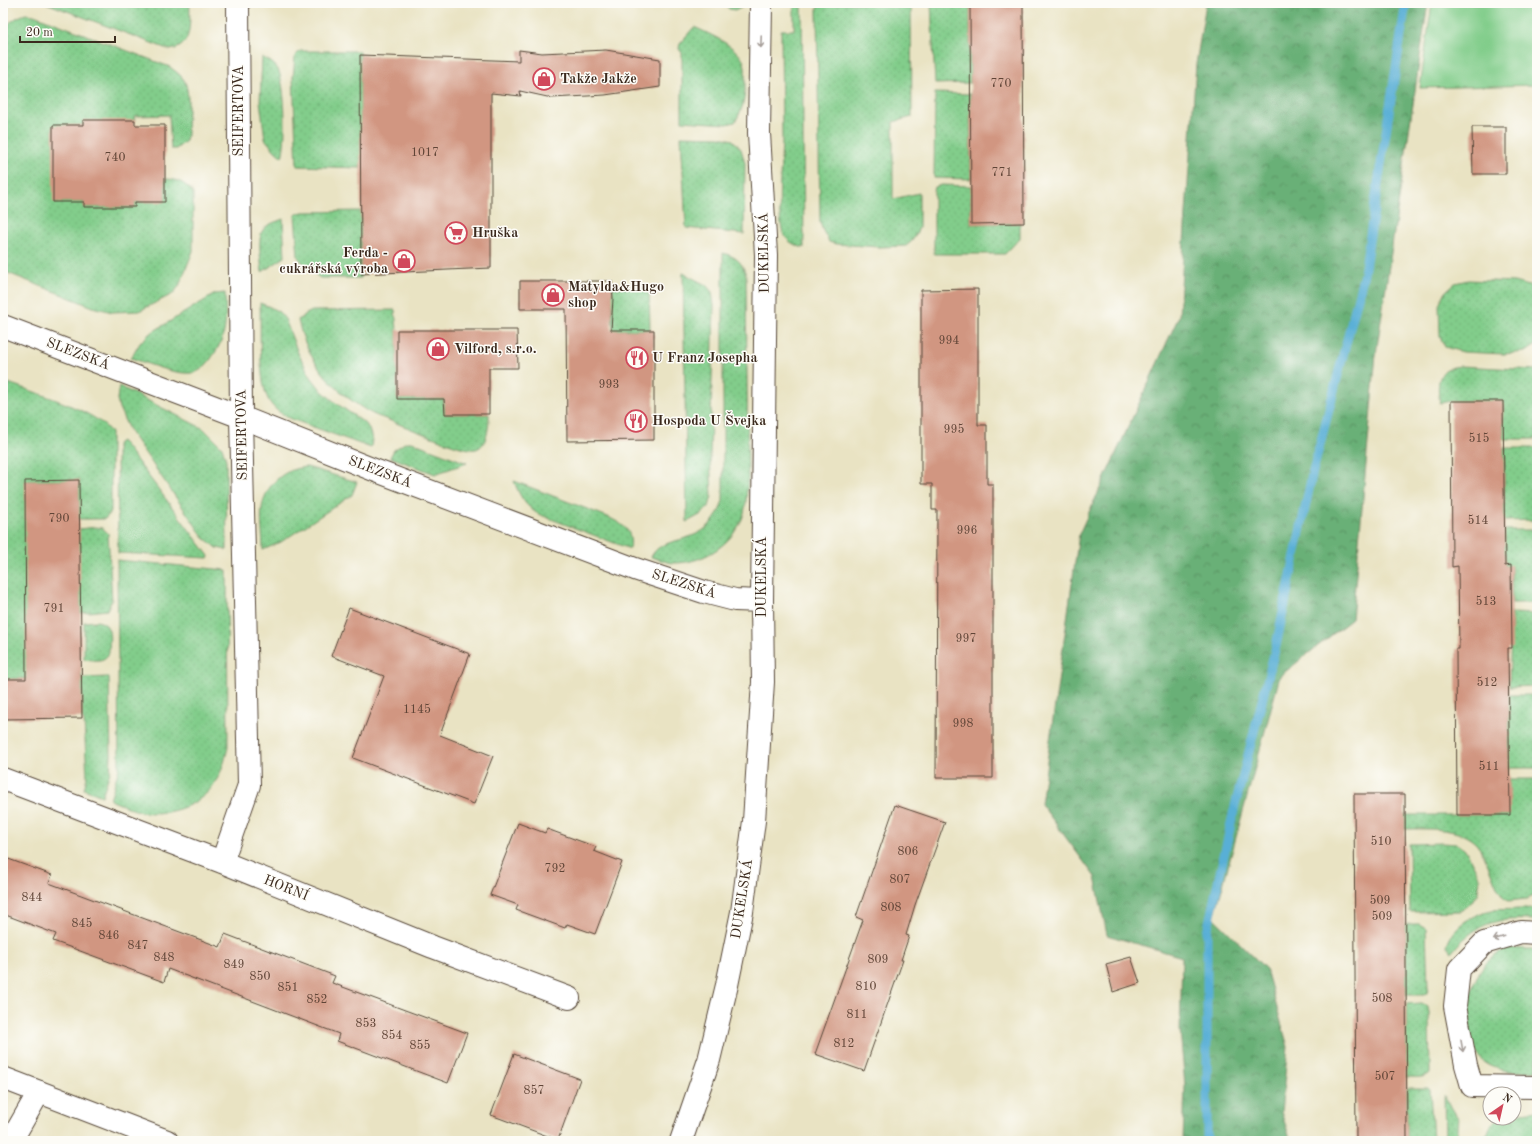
<svg xmlns="http://www.w3.org/2000/svg" width="1540" height="1144" font-family="'Old Standard TT',serif">
	<defs>
		<pattern id="grass-dots" width="8" height="8" patternUnits="userSpaceOnUse"><rect width="8" height="8" fill="#82cd8b"/><path d="M2 2h.1M6 6h.1" fill="none" stroke="#71b078" stroke-width="1.8" stroke-linecap="round"/></pattern>
		<pattern id="forest-crowns" width="20" height="18" patternUnits="userSpaceOnUse"><rect width="20" height="18" fill="#69b077"/><path d="M2 6a3 3 0 1 1 6 0M12 15a3 3 0 1 1 6 0" fill="none" stroke="#588f61"/></pattern>
	</defs>
	<rect width="100%" height="100%" fill="#fdfcf7"/>
	<filter id="ink" filterUnits="userSpaceOnUse"><feTurbulence type="fractalNoise" baseFrequency=".025" numOctaves="2"/><feDisplacementMap in="SourceGraphic" scale="8" xChannelSelector="R" yChannelSelector="G"/><feConvolveMatrix kernelMatrix="1 2 1 2 8 2 1 2 1" color-interpolation-filters="sRGB"/></filter>
	<filter id="wash" filterUnits="userSpaceOnUse"><feTurbulence type="fractalNoise" baseFrequency=".012" numOctaves="4" result="noise"/><feDisplacementMap in="SourceGraphic" scale="16" xChannelSelector="R" yChannelSelector="G"/><feGaussianBlur stdDeviation="0.9" result="paint"/><feColorMatrix in="noise" values="0 0 0 0 0 0 0 0 0 0 0 0 0 0 0 0 0 1.4 0 .05"/><feComposite in="paint" operator="in"/></filter>
	<g filter="url(#wash)">
		<rect width="100%" height="100%" fill="#e9e3c3"/>
		<!-- grass -->
		<path fill="url(#grass-dots)" stroke="#5e7c54" d="M46,3H190C189,21 194,47 170,50Z
			M723,3H744L743,6L735,10L729,9Z
			M794,3H802L804,248C796,246 788,242 784,235C775,216 782,160 782,137C782,101 781,66 781,30H794Z
			M819,3H911L912,117L893,122V199L919,193V228L912,241L906,246L879,247L836,244L829,242L823,231L820,222L817,10Z
			M931,3H970V83L935,84Z
			M26,14L34,15L170,67C175,71 180,74 184,80C191,92 187,120 187,134L186,141L176,149H171L169,115L134,116L135,120L83,125L53,126L54,202H84V207H135V202H165V179C177,179 186,183 193,193V251L179,286L173,294L139,311L112,312L93,307L3,271V30C9,22 16,17 26,14Z
			M694,27C710,34 737,46 744,62C746,68 745,77 745,84C745,99 743,109 735,122L727,124L682,121V53L679,49L680,43Z
			M300,51H360L361,168L297,166L293,78L295,56Z
			M262,57C267,60 274,63 277,68C286,80 287,143 282,157L275,151L265,139L260,101Z
			M935,93L970,94L971,179L934,178Z
			M681,136L720,137L733,140L741,149L745,163L744,234L686,228Z
			M941,185L971,186V224L1020,223V238L1005,254H934V191L935,187Z
			M361,211V278H320L306,267L298,257L295,215L302,212Z
			M283,219L285,257L262,272C261,262 257,237 263,230C267,224 276,222 283,219Z
			M723,253C737,257 742,262 746,275L748,479C746,492 747,507 742,519C731,545 703,563 675,563C667,563 659,559 651,557C663,531 708,551 723,501Z
			M683,273L706,285L712,292L714,305L710,456L712,496L709,507L700,515L687,522Z
			M1468,280L1514,282L1537,288V344L1525,352L1504,354L1462,352L1445,347L1440,337L1439,305L1446,291L1455,283Z
			M612,287L649,288L650,330H613Z
			M225,293C226,322 228,336 210,360C206,365 200,372 193,373C175,375 149,364 131,358L140,343L149,334L215,294Z
			M260,303L270,307L279,312L285,319L298,353L311,377L322,391L336,403L366,424L369,429L372,439L371,448L294,420C285,416 277,412 271,404C257,387 261,326 260,303Z
			M395,310L397,330V399H444L445,414H489C489,424 488,446 476,449C466,451 441,440 432,437C416,431 401,425 386,419C380,417 374,415 369,412C333,391 307,361 298,320L306,314L312,311Z
			M1460,366L1537,370V439H1504L1503,401H1451L1440,403C1438,393 1436,375 1447,369C1451,367 1456,367 1460,366Z
			M3,381C29,391 98,410 111,433V512L105,519H79V480L25,481L80,659L82,678L109,677L111,756L110,772L102,796L84,789L87,777L84,721L82,718V678L3,679Z
			M119,386L204,429L222,447L226,460L227,550L217,548L204,538L129,430L119,408L117,399Z
			M121,441L125,445L209,556L208,558L118,553L117,445L118,443Z
			M406,442H412L467,463L435,474L390,457L394,450Z
			M1504,448H1537V520L1504,521Z
			M307,467L357,482L352,495L281,542L263,550C263,536 260,521 262,508C265,485 284,468 307,467Z
			M514,481L608,517C624,525 633,530 630,549L538,514C525,506 519,495 514,481Z
			M96,527L102,528L108,533L112,600L107,610L80,613L79,529Z
			M1504,530H1537V603H1512L1511,566H1505Z
			M117,560L227,570L228,747C225,761 221,775 212,787C197,807 167,816 142,812C132,810 121,804 110,800L119,768Z
			M1512,613L1537,614V686L1509,687Z
			M96,621C114,623 109,639 109,653C104,663 94,660 84,659V622Z
			M1509,695H1537V768H1509Z
			M1509,779H1537V895L1526,899L1508,901C1499,894 1496,884 1492,875C1488,866 1485,856 1480,849C1466,826 1428,829 1405,829V815H1509Z
			M1441,843L1458,844L1466,851L1480,878L1478,894L1468,906L1460,911L1410,912L1409,844Z
			M1518,909H1537V920C1527,920 1518,919 1508,920C1485,921 1466,934 1452,952L1447,946C1450,927 1475,913 1492,910C1500,909 1509,910 1518,909Z
			M1406,924H1419L1426,928L1428,988L1427,993L1424,995H1406Z
			M1531,949L1537,950V1070C1514,1074 1484,1072 1473,1048C1469,1040 1470,1027 1470,1018C1470,1010 1469,1001 1471,993C1475,975 1489,953 1509,949C1516,948 1524,949 1531,949Z
			M1421,1003L1428,1007L1429,1013L1430,1073C1424,1079 1414,1077 1406,1077V1004Z
			M1407,1088H1428L1430,1090L1433,1141H1407Z
			M1444,1095L1458,1118L1456,1141H1445Z
			M1537,1110V1141H1486C1490,1121 1494,1118 1514,1118V1113Z"/>
		<!-- forest -->
		<path fill="url(#forest-crowns)" stroke="#526d4a" d="M1206,3H1428L1376,354L1352,619L1280,676L1214,918L1266,969L1288,1047L1281,1112L1291,1141H1183L1185,1086L1180,1030L1182,957L1107,935L1095,877L1041,804L1079,534L1179,316L1196,64Z"/>
		<!-- pitch -->
		<path fill="#82cd8b" stroke="#5e7c54" d="M1432,3H1537V85L1420,88Z"/>
		<g fill="none" stroke-linecap="round" stroke-linejoin="round">
			<!-- stream -->
			<path stroke="#59afd6" stroke-width="9" d="M1207,1141V932L1234,810L1276,646L1312,475L1364,274L1406,3"/>
		</g>
		<g id="blocks">
			<!-- building -->
			<path fill="#d19681" d="M970,3H1023L1024,223L971,224Z
				M519,50L542,53L606,50L660,59V87L605,95L552,98L520,91L521,96L491,93V268L361,274L360,55L519,61Z
				M83,120H135V125H165V202H135V207H84V202H53V125H83Z
				M1472,127H1506V174H1473Z
				M520,281H612L613,299L611,330H654V440L567,441L566,309H520Z
				M978,289V425H987V484H993V778H936L937,510H932V484H921V290Z
				M397,330H517L518,368H489V414H445L444,399H397Z
				M1451,401H1503L1505,566L1511,565L1512,648H1508L1510,815H1457L1456,649H1459L1458,566L1452,567Z
				M79,480L82,718L3,719V679H26L25,481Z
				M349,608L470,654L440,735L493,756L474,804L353,758L384,676L331,656Z
				M1354,794H1405L1407,1141H1356Z
				M895,805L945,822L915,905L906,935L909,936L901,960H903L864,1071L815,1054L863,920L856,917Z
				M518,823L545,833L547,829L596,847L594,851L622,862L595,934L567,924L565,928L516,910L518,905L490,895Z
				M3,857L52,875L49,883L220,947L225,934L335,976L332,983L467,1033L448,1083L337,1041L339,1034L168,969L164,982L53,941L56,934L3,914Z
				M1131,957L1140,983L1113,992L1106,964Z
				M514,1054L580,1079L558,1140L491,1115Z"/>
		</g>
	</g>
	<g filter="url(#ink)">
		<use href="#blocks" fill-opacity="0" stroke="#554637" stroke-width="1"/>
		<g fill="none" stroke-linecap="round" stroke-linejoin="round">
			<!-- minor casing -->
			<g stroke="#554637" stroke-width="24">
				<path id="minor" d="M3,326L241,417L374,470L635,569L704,592L735,600L762,601
					M3,779L222,862L433,947L569,998
					M222,862L249,785L241,417L238,3
					M1537,933L1521,932L1484,943L1459,969L1455,1006L1466,1065L1472,1086L1534,1087L1537,1086
					M11,1141L39,1092
					M681,1141L709,1060L727,985L742,912L754,821L763,682L762,601L766,255L759,133L761,3"/>
			</g>
			<!-- major casing -->
			<g stroke="#554637" stroke-width="24">
				<path id="major" d="M3,1078L167,1141"/>
			</g>
			<!-- minor -->
			<use href="#minor" stroke="#fff" stroke-width="22"/>
			<!-- major -->
			<use href="#major" stroke="#fff" stroke-width="22"/>
		</g>
		<!-- one-way arrows -->
		<defs><path id="oneway-shaft" d="M-6 0H5M1.5-3L5.5 0L1.5 3" fill="none" stroke-width="1.6" stroke-linecap="round" stroke-linejoin="round"/></defs>
		<g stroke="#a79f9a">
			<use href="#oneway-shaft" transform="translate(761 42) rotate(92)"/>
			<use href="#oneway-shaft" transform="translate(1499 938) rotate(163)"/>
			<use href="#oneway-shaft" transform="translate(1462 1046) rotate(80)"/>
		</g>
	</g>
	<!-- icons -->
	<defs>
		<g id="shop-ring" transform="scale(1.15)"><circle r="9.5" fill="#fdfcf7" stroke="#d1495b" stroke-width="1.5"/><path d="M-5-2.5h2.3a2.7 3.5 0 0 1 5.4 0H5L5.5 6h-11ZM-1.5-2.5h3a1.5 2.3 0 0 0-3 0Z" fill="#d1495b"/></g>
		<g id="supermarket-ring" transform="scale(1.15)"><circle r="9.5" fill="#fdfcf7" stroke="#d1495b" stroke-width="1.5"/><path d="M-6-5.5h2.5l.6 2H6L4.5 2H-2.5L-4.4-4H-6ZM-1.5 3.2a1.3 1.3 0 1 0 .1 0ZM3 3.2a1.3 1.3 0 1 0 .1 0Z" fill="#d1495b"/></g>
		<g id="restaurant-ring" transform="scale(1.15)"><circle r="9.5" fill="#fdfcf7" stroke="#d1495b" stroke-width="1.5"/><path d="M-5-6h1v4h1v-4h1v4h1v-4h1v5L-1.5 .5V6h-2V.5L-5-1ZM5-6V6H3V1.5H1.5Q1.5-4 5-6Z" fill="#d1495b"/></g>
	</defs>
	<g fill-rule="evenodd">
		<use href="#shop-ring" x="544" y="79"/>
		<use href="#supermarket-ring" x="456" y="233"/>
		<use href="#shop-ring" x="404" y="261"/>
		<use href="#shop-ring" x="553" y="295"/>
		<use href="#shop-ring" x="438" y="349"/>
		<use href="#restaurant-ring" x="637" y="358"/>
		<use href="#restaurant-ring" x="636" y="421"/>
	</g>
	<g text-anchor="middle" dominant-baseline="central" stroke-width="3" stroke-linejoin="round" paint-order="stroke">
		<!-- number labels -->
		<g font-size="12" fill="#604537">
			<text x="1001" y="84">770</text>
			<text x="425" y="153">1017</text>
			<text x="115" y="158">740</text>
			<text x="1002" y="173">771</text>
			<text x="949" y="341">994</text>
			<text x="609" y="385">993</text>
			<text x="954" y="430">995</text>
			<text x="1479" y="439">515</text>
			<text x="59" y="519">790</text>
			<text x="1478" y="521">514</text>
			<text x="967" y="531">996</text>
			<text x="1486" y="602">513</text>
			<text x="54" y="609">791</text>
			<text x="966" y="639">997</text>
			<text x="1487" y="683">512</text>
			<text x="417" y="710">1145</text>
			<text x="963" y="724">998</text>
			<text x="1489" y="767">511</text>
			<text x="1381" y="842">510</text>
			<text x="908" y="852">806</text>
			<text x="555" y="869">792</text>
			<text x="900" y="880">807</text>
			<text x="32" y="898">844</text>
			<text x="1380" y="901">509</text>
			<text x="891" y="908">808</text>
			<text x="1382" y="917">509</text>
			<text x="82" y="924">845</text>
			<text x="109" y="936">846</text>
			<text x="138" y="946">847</text>
			<text x="164" y="958">848</text>
			<text x="878" y="960">809</text>
			<text x="234" y="965">849</text>
			<text x="260" y="977">850</text>
			<text x="866" y="987">810</text>
			<text x="288" y="988">851</text>
			<text x="1382" y="999">508</text>
			<text x="317" y="1000">852</text>
			<text x="857" y="1015">811</text>
			<text x="366" y="1024">853</text>
			<text x="392" y="1036">854</text>
			<text x="844" y="1044">812</text>
			<text x="420" y="1046">855</text>
			<text x="1385" y="1077">507</text>
			<text x="534" y="1091">857</text>
		</g>
		<!-- poi labels -->
		<g font-size="14" font-weight="bold" fill="#3b2a1e" stroke="#fdfcf7" text-anchor="start">
			<text x="560" y="79">Takže Jakže</text>
			<text x="472" y="233">Hruška</text>
			<text x="388" y="253" text-anchor="end">Ferda -<tspan x="388" dy="16">cukrářská výroba</tspan></text>
			<text x="568" y="287">Matylda&amp;Hugo<tspan x="568" dy="16">shop</tspan></text>
			<text x="454" y="349">Vilford, s.r.o.</text>
			<text x="652" y="358">U Franz Josepha</text>
			<text x="652" y="421">Hospoda U Švejka</text>
		</g>
		<!-- street labels -->
		<g font-size="14" fill="#3b2a1e" stroke="#fdfcf7">
			<text transform="translate(239 111) rotate(-90)">SEIFERTOVA</text>
			<text transform="translate(764 253) rotate(-91)">DUKELSKÁ</text>
			<text transform="translate(78 354) rotate(21)">SLEZSKÁ</text>
			<text transform="translate(242 435) rotate(-91)">SEIFERTOVA</text>
			<text transform="translate(380 472) rotate(21)">SLEZSKÁ</text>
			<text transform="translate(762 577) rotate(-90)">DUKELSKÁ</text>
			<text transform="translate(684 584) rotate(18)">SLEZSKÁ</text>
			<text transform="translate(286 888) rotate(22)">HORNÍ</text>
			<text transform="translate(742 899) rotate(-81)">DUKELSKÁ</text>
		</g>
	</g>
	<!-- margin -->
	<rect width="1540" height="1144" fill="none" stroke="#fdfcf7" stroke-width="16"/>
	<!-- north arrow -->
	<g transform="translate(1502 1106) rotate(34)"><circle r="19" fill="#fdfcf7" stroke="#afa8a0"/>
	<path d="M0-3L7 15L0 10L-7 15Z" fill="#d1495b"/>
	<text y="-6" font-size="11" font-weight="bold" text-anchor="middle" fill="#3b2a1e">N</text>
	</g>
	<!-- scale -->
	<path d="M20 36v6h95v-6" fill="none" stroke="#3b2a1e" stroke-width="2"/>
	<text x="26" y="36" font-size="12" fill="#3b2a1e" stroke="#fdfcf7" stroke-width="3" paint-order="stroke">20 m</text>
</svg>
